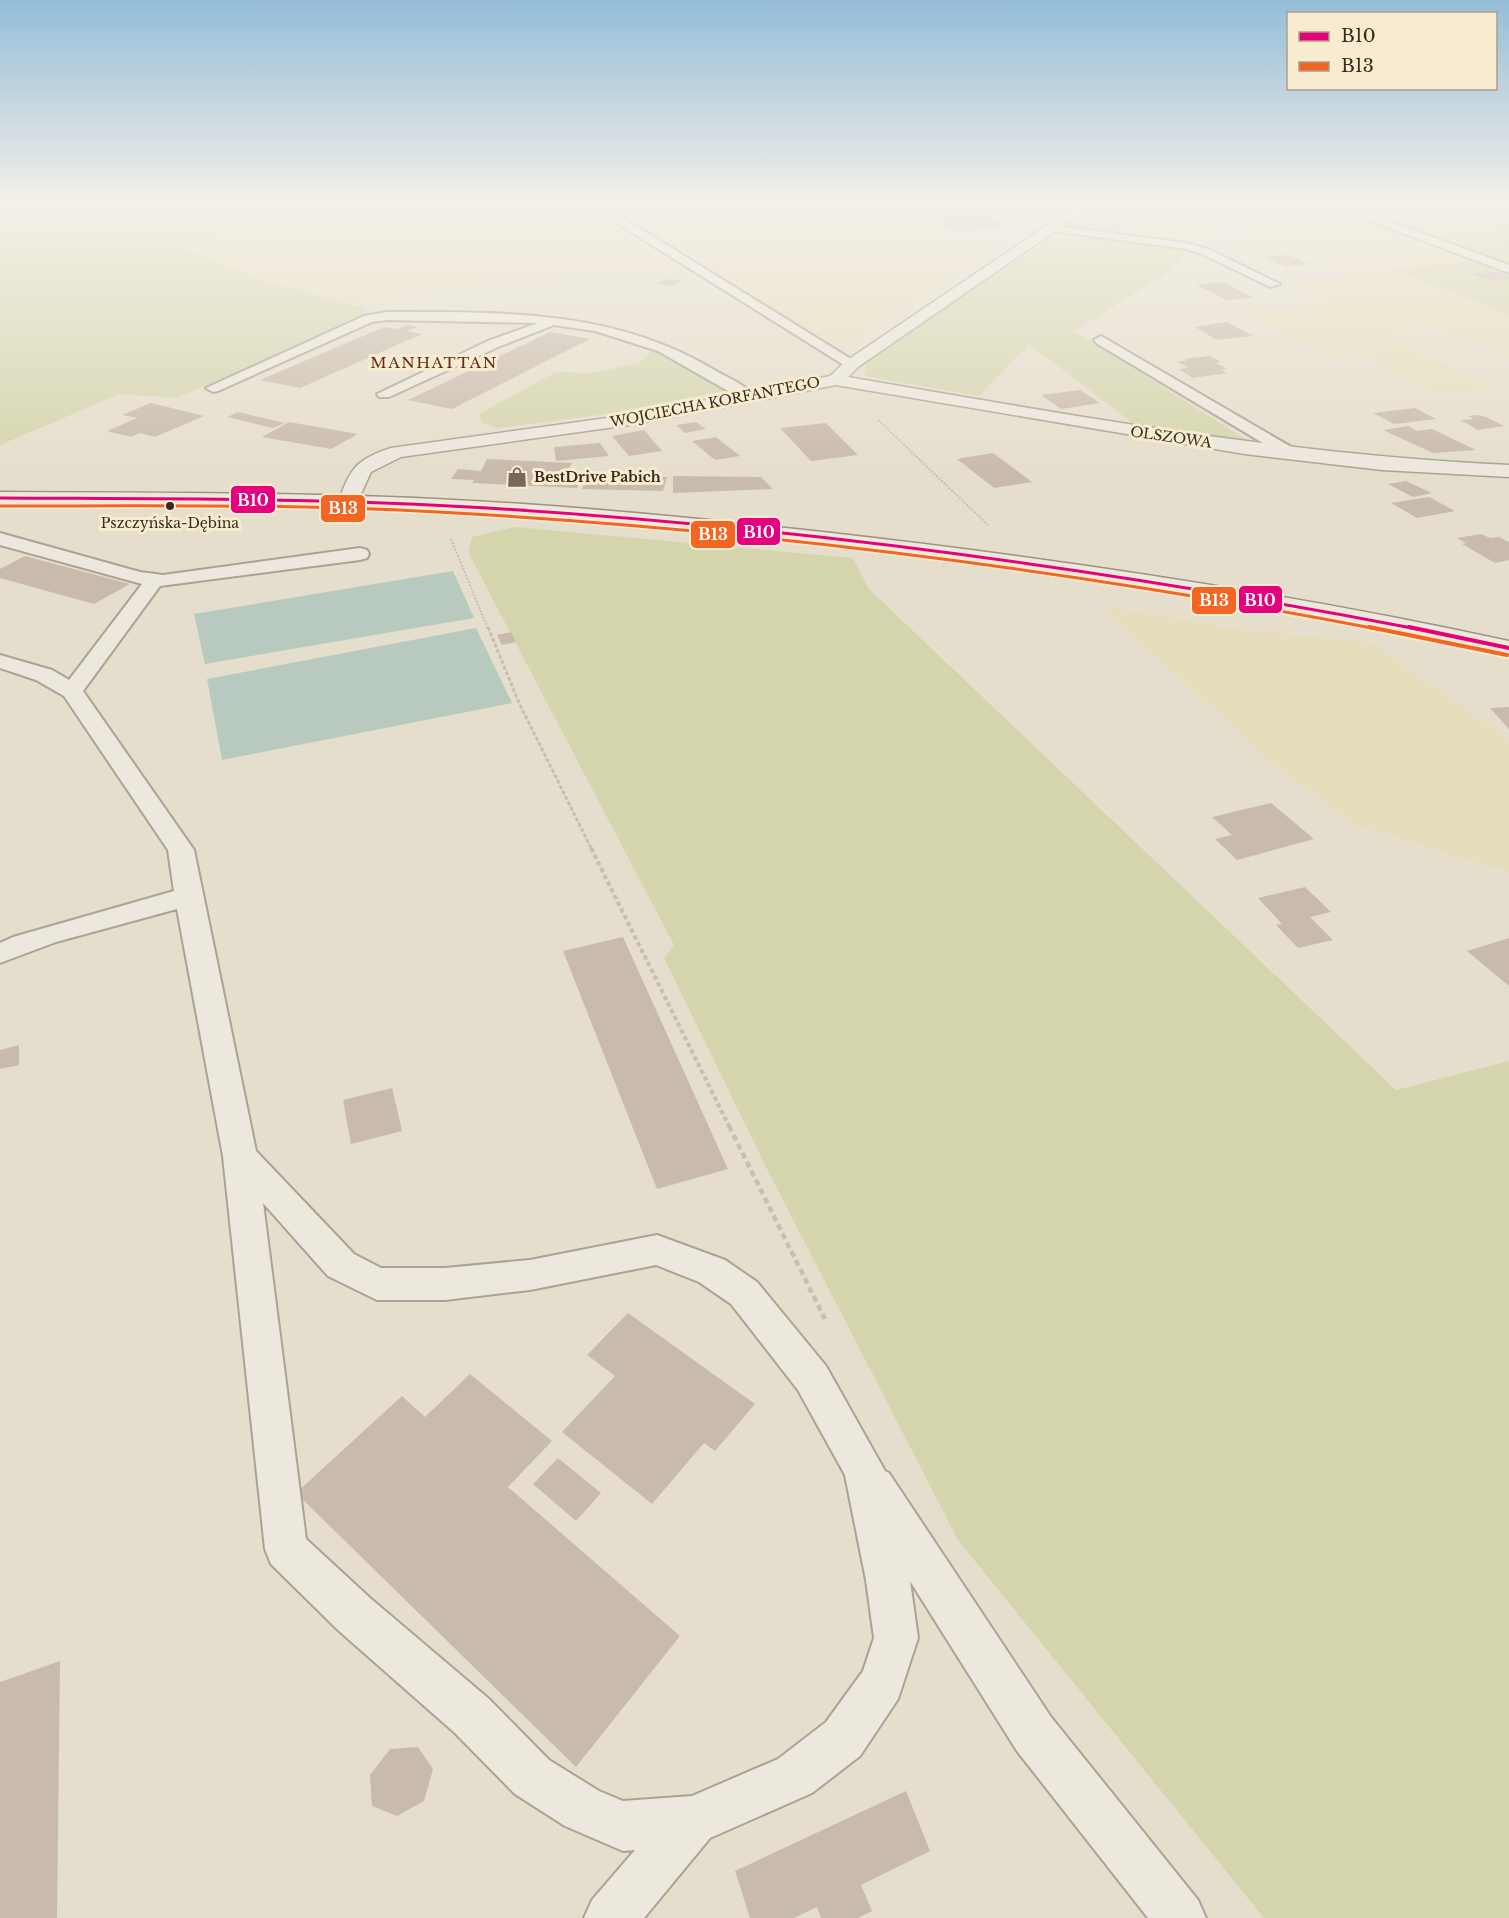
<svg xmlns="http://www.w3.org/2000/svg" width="1509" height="1918" font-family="'Libre Baskerville',serif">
	<rect width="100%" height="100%" fill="#e6decc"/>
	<!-- farmland -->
	<path fill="#e6ddbc" d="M152,203H346L355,220L224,218L240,226L621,227L683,268L429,288L350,305L262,280L171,243L233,229Z
		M644,203H892L984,255L848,342H820L629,213Z
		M1176,203H1317L1479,260L1394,270L1509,315V356L1437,328L1382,335L1496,387L1438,393L1359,355L1328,357L1245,313L1329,304L1287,284L1364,275L1226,224L1197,245L1122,235L1136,226L1144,217Z
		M1102,606L1233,629L1372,643L1509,740V872L1354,824L1262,754Z"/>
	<!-- green -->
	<path fill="#d5d5ad" d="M0,203H152L234,230L172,244L262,280L367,309L362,318L177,398L120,394L0,445Z
		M987,203H1073L1035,225Z
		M1101,203H1176L1144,217L1136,226L1122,235L1060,227Z
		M1336,203H1509V315L1392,269L1489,259Z
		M1058,232L1189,250L1164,275L1074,331L1250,442L1138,427L1029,344L979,396L864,376L867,361Z
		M652,350L726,391L607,414L498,428L482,423L479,414L556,372L592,373L639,363Z
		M514,527L853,558L869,589L1396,1090L1509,1061V1918H1264L958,1540L768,1171L664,958L674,945L468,552L472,537Z"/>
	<!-- water -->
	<path fill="#b8cabf" d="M453,571L474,618L205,664L194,614Z
		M476,628L512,703L222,760L207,679Z"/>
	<!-- building -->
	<path fill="#c9bbac" d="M538,206H558L556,212L565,215L544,221L523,220L528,211H536Z
		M961,206L988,217L1009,226L957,232L916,211Z
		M1287,255L1309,264L1286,267L1262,257Z
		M1491,271L1509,275V279L1491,281L1470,274Z
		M667,279L682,281L671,286L656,284Z
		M1223,282L1254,298L1227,300L1196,285Z
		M1227,322L1253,336L1217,340L1195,327Z
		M407,325L418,327L408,331L422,334L300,388L260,380L384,327L397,329Z
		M550,332L590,339L452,409L408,400Z
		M1209,356L1221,362L1216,363L1227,369L1221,370L1227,373L1193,378L1179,369L1189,368L1177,362L1187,360L1184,359Z
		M1080,390L1100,403L1061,409L1041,395Z
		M151,403L204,416L155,437L140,433L131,437L107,431L137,418L122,415Z
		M1415,408L1436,419L1394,424L1373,413Z
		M238,412L285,423L273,428L227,417Z
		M1478,415L1486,417L1504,426L1478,430L1460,420L1474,419L1468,416Z
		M289,422L358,434L331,449L262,437Z
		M696,422L706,429L685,433L676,425Z
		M826,423L858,455L811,461L780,428Z
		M1408,426L1417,431L1432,429L1476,450L1433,453L1383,430Z
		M644,430L662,451L629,456L612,436Z
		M716,437L740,456L715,460L692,441Z
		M600,443L609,456L556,461L554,447Z
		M993,453L1032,482L994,488L957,459Z
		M487,459L572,463L567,472H585L577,488L472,483L474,480L451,479L458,469L481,471Z
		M588,474L667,477L663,491L582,489Z
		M673,476L761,477L773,489L673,493Z
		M1406,481L1432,493L1413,497L1388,484Z
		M1429,497L1455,511L1417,518L1391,503Z
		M1481,534L1490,538L1499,537L1509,542V560L1495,563L1462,544L1466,543L1457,538Z
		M25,556L130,584L94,604L0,578V569Z
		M511,632L516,642L502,645L497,635Z
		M1509,707V729L1490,708Z
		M1271,803L1314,839L1237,860L1215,839L1232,835L1212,817Z
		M1305,887L1331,912L1310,917L1333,940L1298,948L1276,925L1282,924L1258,898Z
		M623,937L728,1169L657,1189L563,951Z
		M1509,938V986L1467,951Z
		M19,1045V1065L0,1069V1050Z
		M392,1088L402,1131L351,1144L343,1100Z
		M628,1313L755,1404L715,1451L704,1443L652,1504L562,1432L615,1376L587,1355Z
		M470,1374L552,1441L508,1487L680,1636L576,1767L296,1493L402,1396L425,1417Z
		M558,1458L601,1493L576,1521L533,1484Z
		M60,1661L57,1918H0V1682Z
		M418,1747L433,1769L424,1801L397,1816L372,1806L370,1775L390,1749Z
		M906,1791L930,1851L861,1885L872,1911L858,1918H821L817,1907L794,1918H750L735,1871Z"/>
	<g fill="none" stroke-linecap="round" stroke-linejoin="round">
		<!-- lane casing -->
		<g stroke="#aba295" stroke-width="4">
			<path id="lane" d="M616,203H628L621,209L622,215L628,221L859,364L852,368L847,367L620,225L612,216L611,208Z
				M1323,203H1339L1509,265V273Z
				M1049,225L1186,243L1208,249L1280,284L1270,287L1200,253L1181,248L1045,230L1044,228Z
				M387,312C501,312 615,309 716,371C728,378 746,385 754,396L752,399H742L658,351L595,331L554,325L498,347L389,397H379L377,394L488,341L538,323L387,320L372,322L218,391L213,392L206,388L364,316Z
				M1101,336L1298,451L1300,454L1298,457H1286L1096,343L1094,340Z
				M0,533L140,572L163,575L360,548L367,550L369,554L367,558L360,560L160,586L83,691L194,850L256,1151L354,1254L381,1268H445L530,1260L657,1235L725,1260L757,1282L826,1366L885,1471L889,1473L1051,1717L1198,1900L1206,1918H1148L1017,1751L910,1581L918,1638L898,1699L860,1756L812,1793L710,1838L644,1918H584L592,1900L635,1850L623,1851L565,1826L515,1794L455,1733L338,1630L271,1564L265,1549L223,1156L177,909L56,942L0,963V943L13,937L174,891L168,850L64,696L36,680L0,668V655L52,670L69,680L142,584L0,545ZM263,1203L328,1276L377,1300H445L530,1290L656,1265L699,1282L731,1304L798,1390L845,1475L866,1580L874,1638L863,1671L826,1722L778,1759L692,1796L623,1801L599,1791L549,1760L489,1699L370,1598L306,1539Z"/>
		</g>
		<!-- street casing -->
		<g stroke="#aba295" stroke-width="3">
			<path id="street" d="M1080,203H1096L858,367L848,377C1068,415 1286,455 1509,465V477L1382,470L1245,454L836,385L636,424L401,457L371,472L356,505H342L339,501C350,467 358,459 391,448L636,414L830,376L846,361Z"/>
		</g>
		<!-- secondary casing -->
		<g stroke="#9a9285" stroke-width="3">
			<path id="secondary" d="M0,492C145,493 290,492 435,499C565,505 694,518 823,532C1053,558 1282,592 1509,641V655C1282,606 1054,571 823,545C694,531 565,518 435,511C290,504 145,505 0,504Z"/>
		</g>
		<!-- path-far4 -->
		<path stroke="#c5bfb4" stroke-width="1.5" stroke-dasharray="1.5 1.5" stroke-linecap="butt" d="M1430,203L1509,229"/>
		<!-- path-far3 -->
		<path stroke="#c5bfb4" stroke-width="2" stroke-dasharray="2 1.5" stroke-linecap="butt" d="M878,420L988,525
			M451,539L488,629"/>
		<!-- path-far2 -->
		<path stroke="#c5bfb4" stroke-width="3" stroke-dasharray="4 2" stroke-linecap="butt" d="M488,627L519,703L592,850"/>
		<!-- path-far1 -->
		<path stroke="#c5bfb4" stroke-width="4" stroke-dasharray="4.5 3" stroke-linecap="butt" d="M591,848L730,1128"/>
		<!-- path -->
		<path stroke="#c5bfb4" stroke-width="4.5" stroke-dasharray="6 4" stroke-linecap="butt" d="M729,1126L825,1319"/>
		<!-- lane -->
		<use href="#lane" fill="#ede8dd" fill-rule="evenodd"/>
		<!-- street -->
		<use href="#street" fill="#ede8dd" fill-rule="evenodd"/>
		<!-- secondary -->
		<use href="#secondary" fill="#ede8dd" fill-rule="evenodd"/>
		<!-- bus-1-far1 casing -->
		<g stroke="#f7ecd0" stroke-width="6">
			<path id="bus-1-far1" d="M0,498C162,499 325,498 487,508C799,527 1110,570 1417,629"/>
		</g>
		<!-- bus-1 casing -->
		<g stroke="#f7ecd0" stroke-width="8">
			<path id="bus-1" d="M1409,627L1509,648"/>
		</g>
		<!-- bus-2-far1 casing -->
		<g stroke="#f7ecd0" stroke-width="6">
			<path id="bus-2-far1" d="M0,506C146,506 292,504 438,512C752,529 1068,570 1377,629"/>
		</g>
		<!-- bus-2 casing -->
		<g stroke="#f7ecd0" stroke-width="8">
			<path id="bus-2" d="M1369,627L1507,655"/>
		</g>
		<!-- bus-1-far1 -->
		<use href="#bus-1-far1" stroke="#e5007d" stroke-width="3"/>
		<!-- bus-1 -->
		<use href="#bus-1" stroke="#e5007d" stroke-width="4"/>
		<!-- bus-2-far1 -->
		<use href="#bus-2-far1" stroke="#f26522" stroke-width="3"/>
		<!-- bus-2 -->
		<use href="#bus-2" stroke="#f26522" stroke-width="4"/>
	</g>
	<!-- sky -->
	<linearGradient id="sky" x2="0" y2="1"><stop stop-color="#95bdd8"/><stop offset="0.43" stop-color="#f4f0e8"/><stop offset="1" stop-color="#f4f0e8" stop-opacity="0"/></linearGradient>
	<rect width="1509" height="472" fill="url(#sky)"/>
	<!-- icons -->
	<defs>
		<g id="shop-bare" transform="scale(1.62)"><path d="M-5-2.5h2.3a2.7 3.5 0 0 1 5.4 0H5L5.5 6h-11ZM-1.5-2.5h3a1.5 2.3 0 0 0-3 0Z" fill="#76695a" stroke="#f7ecd0" stroke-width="2.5" paint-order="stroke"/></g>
	</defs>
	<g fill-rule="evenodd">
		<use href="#shop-bare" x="517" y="477"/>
	</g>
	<!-- markers -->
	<circle fill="#392a1d" stroke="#f7ecd0" stroke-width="2" cx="170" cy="506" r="5"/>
	<g text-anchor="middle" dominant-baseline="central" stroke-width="6" stroke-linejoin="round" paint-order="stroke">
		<!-- far-street labels -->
		<g font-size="14" fill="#392a1d" stroke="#f7ecd0">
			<text transform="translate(715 402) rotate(-11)">WOJCIECHA KORFANTEGO</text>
			<text transform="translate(1171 437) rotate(8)">OLSZOWA</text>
		</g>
		<!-- far-poi labels -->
		<g font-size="14" font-weight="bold" fill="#392a1d" stroke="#f7ecd0" text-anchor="start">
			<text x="534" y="477">BestDrive Pabich</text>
		</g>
		<!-- bus labels -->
		<g font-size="14" fill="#392a1d" stroke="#f7ecd0">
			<text x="170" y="523">Pszczyńska-Dębina</text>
		</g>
		<!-- far-neighbourhood labels -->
		<g font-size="15" letter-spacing="1.5" fill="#672a1a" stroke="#f7ecd0">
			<text x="434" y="362">MANHATTAN</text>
		</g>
	</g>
	<g stroke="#f7ecd0" stroke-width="2">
		<rect x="230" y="485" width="46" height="29" rx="6" fill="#e5007d"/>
		<rect x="320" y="494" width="46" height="29" rx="6" fill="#f26522"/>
		<rect x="736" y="517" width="45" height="29" rx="6" fill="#e5007d"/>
		<rect x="690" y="520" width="46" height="29" rx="6" fill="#f26522"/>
		<rect x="1238" y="585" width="45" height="29" rx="6" fill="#e5007d"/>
		<rect x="1191" y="586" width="46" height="29" rx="6" fill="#f26522"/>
	</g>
	<g font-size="16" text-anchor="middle" font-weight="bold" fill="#fff">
		<text x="253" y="506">B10</text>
		<text x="343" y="514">B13</text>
		<text x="759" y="538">B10</text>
		<text x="713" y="540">B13</text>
		<text x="1260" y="606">B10</text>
		<text x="1214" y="606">B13</text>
	</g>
	<!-- legend -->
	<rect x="1287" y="12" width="210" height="78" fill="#f7ecd0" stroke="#ab9e88" stroke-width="1.5"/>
	<rect x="1299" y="32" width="30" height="9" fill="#e5007d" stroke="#ab9e88" stroke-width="1.5"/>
	<text x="1341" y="42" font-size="18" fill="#392a1d">B10</text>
	<rect x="1299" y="62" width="30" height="9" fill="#f26522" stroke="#ab9e88" stroke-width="1.5"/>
	<text x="1341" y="72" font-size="18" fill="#392a1d">B13</text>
</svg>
